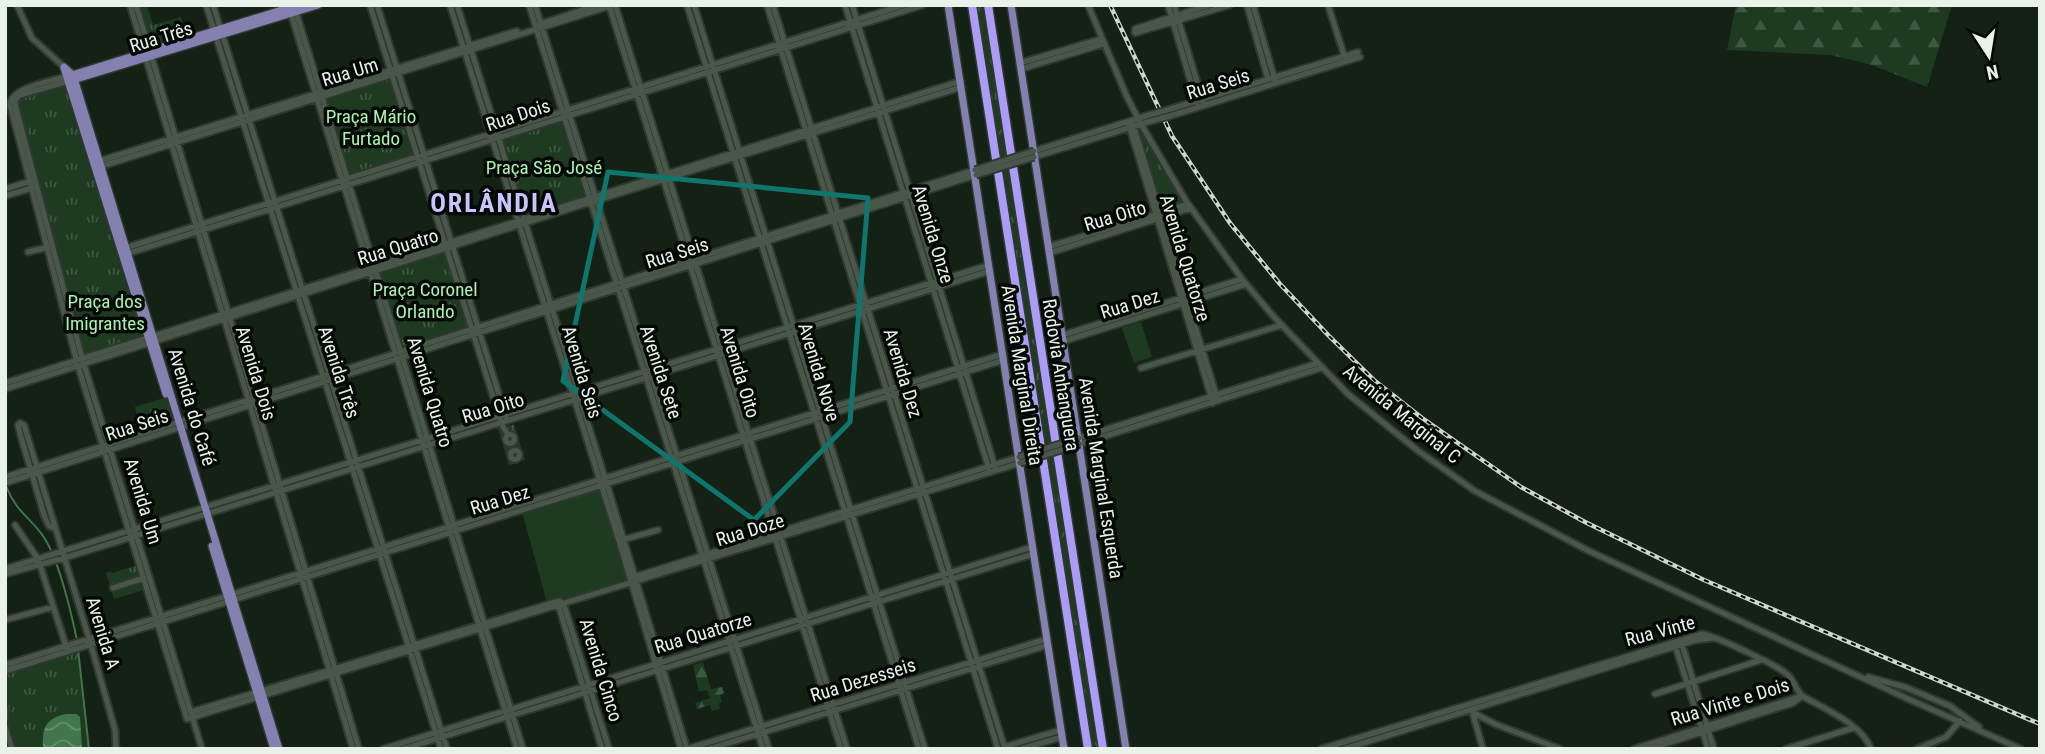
<svg xmlns="http://www.w3.org/2000/svg" width="2045" height="754" font-family="'Roboto Condensed',sans-serif">
	<defs>
		<pattern id="grass-tufts" width="24" height="20" patternUnits="userSpaceOnUse" patternTransform="scale(1.75)"><rect width="24" height="20" fill="#1e3b22"/><path d="M3 7l-1-3M5 7V3M7 7l1-3M15 17l-1-3M17 17v-4M19 17l1-3" fill="none" stroke="#3f5842"/></pattern>
		<pattern id="forest-firs" width="22" height="20" patternUnits="userSpaceOnUse" patternTransform="scale(1.75)"><rect width="22" height="20" fill="#1e3b22"/><path d="M5 1l3.5 6h-7zM16 11l3.5 6h-7z" fill="#3f5842"/></pattern>
		<pattern id="water-waves" width="16" height="10" patternUnits="userSpaceOnUse" patternTransform="scale(1.75)"><rect width="16" height="10" fill="#427549"/><path d="M0 5q4-4 8 0t8 0" fill="none" stroke="#66906c"/></pattern>
	</defs>
	<rect width="100%" height="100%" fill="#142115"/>
	<!-- grass -->
	<path fill="url(#grass-tufts)" d="M136,5H147L153,25L181,17L188,39L150,51Z
		M975,5H985L1100,749H1092Z
		M393,75L418,157L348,178L323,97Z
		M69,82L145,337L83,356L35,180L16,98Z
		M564,117L589,197L524,218L499,138Z
		M1139,132L1142,133L1183,203L1161,210Z
		M448,248L473,329L402,351L376,271Z
		M167,397L175,423L142,434L135,407Z
		M514,424L525,460L509,465L498,429Z
		M139,565L147,589L114,599L106,573L111,571L112,573Z
		M78,650L89,749H13L5,725V674Z"/>
	<!-- forest -->
	<path fill="url(#forest-firs)" d="M1736,5H1952L1927,87L1872,65L1831,55L1727,50Z
		M703,662L711,689L722,687L724,693L720,695L722,702L719,703L720,709L712,711L710,705L697,709L695,703L710,698L707,690L699,692L693,665Z"/>
	<!-- pitch -->
	<path fill="#1e3b22" d="M1141,322L1152,357L1134,363L1122,328Z
		M599,489L628,582L547,603L522,512Z"/>
	<!-- water -->
	<path fill="url(#water-waves)" d="M66,714H76L80,717L82,749H43C42,729 44,719 66,714Z"/>
	<g fill="none" stroke-linecap="round" stroke-linejoin="round">
		<!-- stream -->
		<path stroke="#427549" stroke-width="2" d="M6,486C17,514 32,518 45,539C60,563 71,612 77,640
			M78,649L89,749"/>
		<!-- minor casing -->
		<g stroke="#303831" stroke-width="9">
			<path id="minor" d="M17,5L32,38L64,67
				M130,5L353,749
				M136,5L359,749
				M206,5L441,749
				M213,5L447,749
				M370,5L502,425L508,435
				M377,5L506,417
				M450,5L619,541L681,749
				M457,5L605,478L687,749
				M529,5L763,749
				M535,5L769,749
				M609,5L841,749
				M615,5L847,749
				M687,5L919,749
				M694,5L925,749
				M767,5L998,749
				M773,5L1005,749
				M845,5L990,472
				M852,5L996,470
				M1088,5L1127,97L1141,124L1186,201L1242,279L1274,317L1348,394L1417,450L1475,491L1589,551L1906,698L2021,749
				M1168,5L1197,103
				M1174,5L1203,102
				M1209,5L1135,29V33L1230,5
				M1247,5L1268,79
				M1253,5L1275,80
				M1328,5L1345,58
				M296,12L523,749
				M291,14L517,749
				M540,24L597,5
				M1020,63L1101,39
				M1021,69L1103,44
				M68,76C52,81 11,87 10,105L78,366L187,719L1020,463
				M69,81L20,95L15,100L16,108L82,358L202,749
				M1167,110L1358,52
				M1170,116L1360,57
				M1132,121L1218,401
				M1128,122L1213,403
				M1034,151L1149,115
				M1034,157L1151,121
				M96,162L517,31
				M99,167L610,6
				M5,189L31,181
				M5,196L32,188
				M1048,247L1188,204
				M125,248L904,5
				M28,252L49,247
				M1049,253L1191,208
				M126,254L923,5
				M1063,335L1242,279
				M1064,341L1246,284
				M1141,368L1282,325
				M5,383L961,81
				M5,389L591,202L962,87
				M20,423L24,425L91,645L115,730L116,749
				M20,423L18,425L21,437L45,518L49,526L54,528
				M505.5 439a4.5 4.5 0 1 1 9 0a4.5 4.5 0 1 1-9 0Z
				M1079,438L1318,363
				M1080,444L1321,368
				M510.5 455a4.5 4.5 0 1 1 9 0a4.5 4.5 0 1 1-9 0Z
				M5,477L975,170
				M5,483L976,175
				M15,525L38,559L67,649
				M622,540L658,530
				M5,569L989,265
				M5,574L64,558L990,271
				M634,577L1019,457
				M113,588L144,578
				M558,604L602,749
				M5,620L53,607
				M1681,641L1714,749
				M1675,645L1708,749
				M5,665L1003,354
				M5,671L1004,360
				M1868,677L1905,687L1950,706L1979,727
				M1655,694L1761,660
				M5,709V718
				M1472,711L1483,749
				M191,712L559,601L564,605L609,749
				M1472,712L1495,724L1560,749
				M5,727L12,749
				M1004,747L1061,730
				M383,749L1032,547
				M403,749L1033,554
				M687,749L1047,639
				M709,749L1048,645
				M1021,749L1062,737
				M1321,749L1702,634C1715,636 1780,666 1789,676C1795,682 1796,692 1804,697C1825,709 1863,725 1871,749
				M1344,749L1696,640L1713,638
				M1634,749L1802,696
				M1649,749L1793,703L1802,696
				M1786,749L1853,728
				M1917,749L1946,737L1960,721"/>
		</g>
		<!-- major casing -->
		<g stroke="#303831" stroke-width="10">
			<path id="major" d="M948,5L1064,749
				M1011,5L1126,749
				M64,67L73,75L279,749
				M64,68L166,394
				M72,75L298,5
				M73,80L318,5
				M212,546L274,749"/>
		</g>
		<!-- highway casing -->
		<g stroke="#303831" stroke-width="11">
			<path id="highway" d="M972,5L1088,749
				M988,5L1103,749"/>
		</g>
		<!-- minor -->
		<use href="#minor" stroke="#49574a" stroke-width="5"/>
		<!-- major -->
		<use href="#major" stroke="#8481b1" stroke-width="7"/>
		<!-- highway -->
		<use href="#highway" stroke="#ab9df6" stroke-width="8"/>
		<!-- rail casing -->
		<g stroke="#cdd7cd" stroke-width="4.5">
			<path id="rail" d="M1110,5L1172,136L1230,223L1280,284L1329,336L1375,381L1422,418L1521,487L1585,522L1704,580L2040,724"/>
		</g>
		<!-- rail -->
		<use href="#rail" stroke="#050905" stroke-width="2" stroke-dasharray="5" stroke-linecap="butt"/>
		<!-- minor-bridge casing -->
		<g stroke="#303831" stroke-width="9" stroke-linecap="butt">
			<path id="minor-bridge" d="M1149,115L1167,110
				M1151,121L1170,116
				M975,170L1034,151
				M976,175L1034,157
				M1019,457L1079,438
				M1020,463L1080,444"/>
		</g>
		<!-- minor-bridge -->
		<use href="#minor-bridge" stroke="#49574a" stroke-width="5"/>
	</g>
	<!-- marked area -->
	<path fill="none" stroke="#0f766e" stroke-width="5" stroke-linejoin="round" d="M608,172L868,198L850,422L754,520L563,381Z"/>
	<g text-anchor="middle" dominant-baseline="central" stroke-width="7" stroke-linejoin="round" paint-order="stroke">
		<!-- street labels -->
		<g font-size="19" fill="#e9f2e9" stroke="#050905">
			<text transform="translate(161 37) rotate(-17)">Rua Três</text>
			<text transform="translate(350 72) rotate(-17)">Rua Um</text>
			<text transform="translate(1218 84) rotate(-17)">Rua Seis</text>
			<text transform="translate(518 115) rotate(-18)">Rua Dois</text>
			<text transform="translate(1115 216) rotate(-17)">Rua Oito</text>
			<text transform="translate(933 234) rotate(73)">Avenida Onze</text>
			<text transform="translate(398 247) rotate(-17)">Rua Quatro</text>
			<text transform="translate(677 253) rotate(-17)">Rua Seis</text>
			<text transform="translate(1185 258) rotate(73)">Avenida Quatorze</text>
			<text transform="translate(1130 304) rotate(-17)">Rua Dez</text>
			<text transform="translate(339 372) rotate(72)">Avenida Três</text>
			<text transform="translate(582 372) rotate(73)">Avenida Seis</text>
			<text transform="translate(661 372) rotate(72)">Avenida Sete</text>
			<text transform="translate(740 372) rotate(73)">Avenida Oito</text>
			<text transform="translate(819 372) rotate(73)">Avenida Nove</text>
			<text transform="translate(256 373) rotate(73)">Avenida Dois</text>
			<text transform="translate(903 373) rotate(73)">Avenida Dez</text>
			<text transform="translate(1022 375) rotate(81)">Avenida Marginal Direita</text>
			<text transform="translate(1061 375) rotate(81)">Rodovia Anhanguera</text>
			<text transform="translate(430 392) rotate(73)">Avenida Quatro</text>
			<text transform="translate(192 407) rotate(73)">Avenida do Café</text>
			<text transform="translate(493 408) rotate(-17)">Rua Oito</text>
			<text transform="translate(1402 414) rotate(39)">Avenida Marginal C</text>
			<text transform="translate(137 425) rotate(-18)">Rua Seis</text>
			<text transform="translate(1101 478) rotate(81)">Avenida Marginal Esquerda</text>
			<text transform="translate(500 500) rotate(-17)">Rua Dez</text>
			<text transform="translate(143 501) rotate(73)">Avenida Um</text>
			<text transform="translate(750 530) rotate(-17)">Rua Doze</text>
			<text transform="translate(1660 631) rotate(-15)">Rua Vinte</text>
			<text transform="translate(103 633) rotate(73)">Avenida A</text>
			<text transform="translate(703 633) rotate(-17)">Rua Quatorze</text>
			<text transform="translate(601 670) rotate(73)">Avenida Cinco</text>
			<text transform="translate(863 680) rotate(-17)">Rua Dezesseis</text>
			<text transform="translate(1730 702) rotate(-17)">Rua Vinte e Dois</text>
		</g>
		<!-- park labels -->
		<g font-size="19" fill="#a7f3b0" stroke="#050905">
			<text x="371" y="116">Praça Mário<tspan x="371" dy="22">Furtado</tspan></text>
			<text x="544" y="167">Praça São José</text>
			<text x="425" y="289">Praça Coronel<tspan x="425" dy="22">Orlando</tspan></text>
			<text x="105" y="301">Praça dos<tspan x="105" dy="22">Imigrantes</tspan></text>
		</g>
		<!-- district labels -->
		<g font-size="26" font-weight="bold" letter-spacing="2" fill="#cac3fd" stroke="#050905">
			<text x="494" y="203">ORLÂNDIA</text>
		</g>
	</g>
	<!-- border -->
	<rect width="2045" height="754" fill="none" stroke="#e9f2e9" stroke-width="14"/>
	<!-- north arrow -->
	<g transform="translate(1989 56) rotate(168)" stroke="#050905" stroke-width="5" paint-order="stroke">
	<path d="M0-5L12 26L0 18L-12 26Z" fill="#e9f2e9"/>
	<text y="-10" font-size="19" font-weight="bold" text-anchor="middle" fill="#e9f2e9">N</text>
	</g>
</svg>
